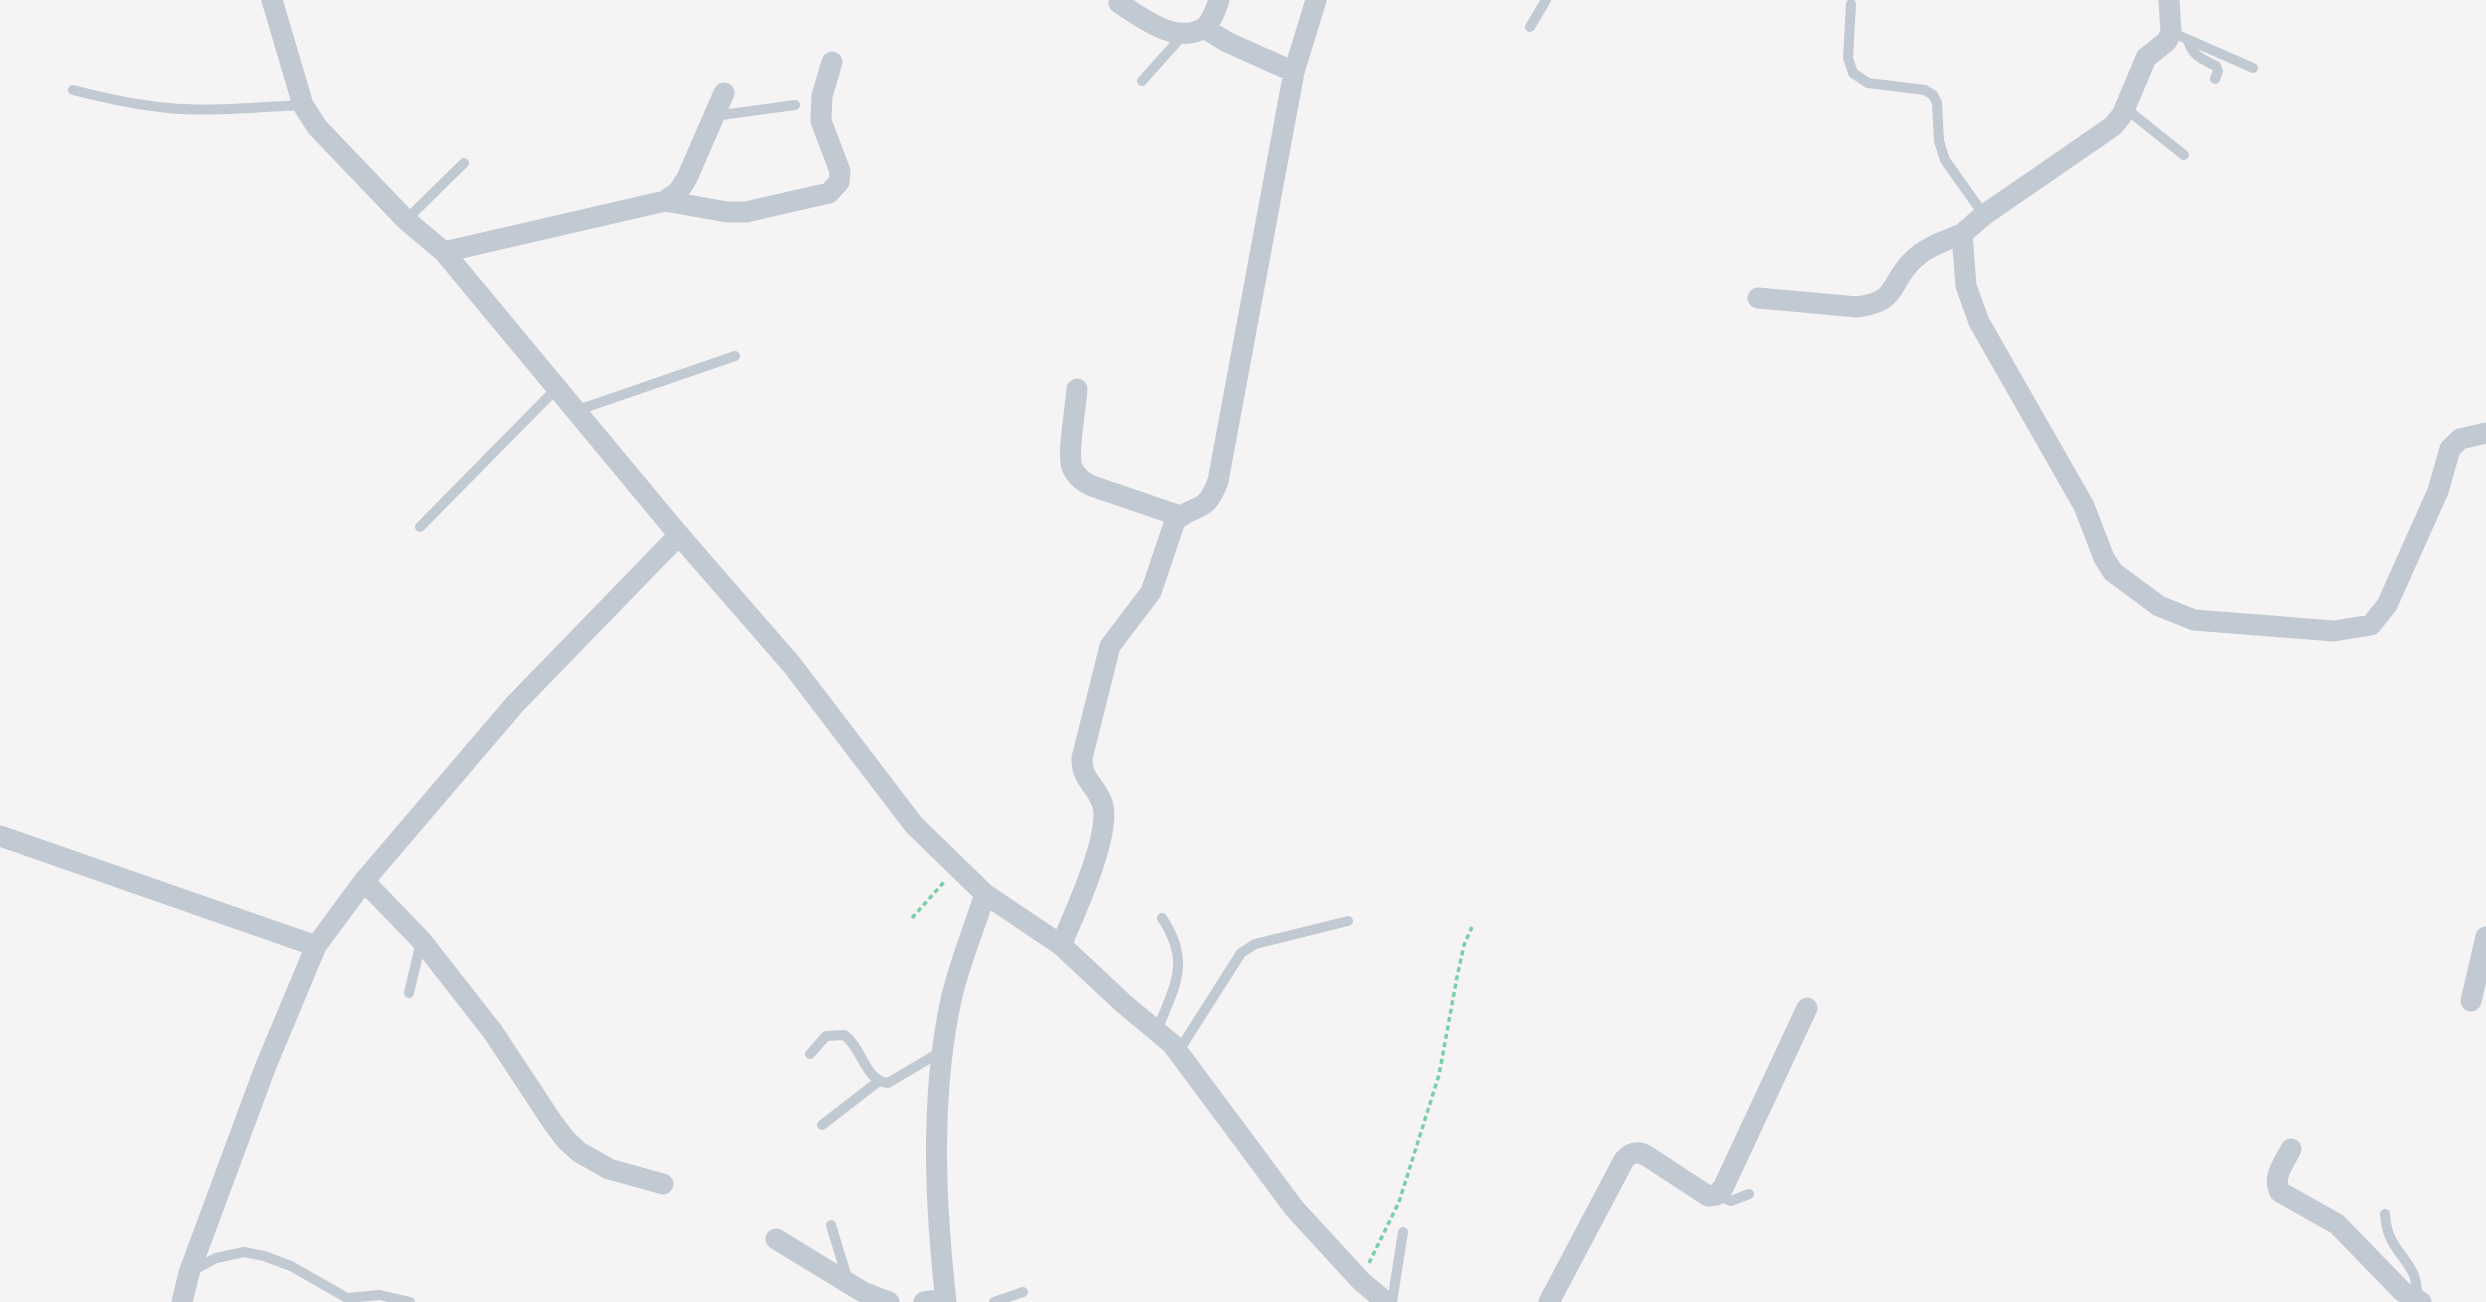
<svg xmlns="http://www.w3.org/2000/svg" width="2486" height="1302" font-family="'Archivo Narrow',sans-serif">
	<rect width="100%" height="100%" fill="#f5f3f3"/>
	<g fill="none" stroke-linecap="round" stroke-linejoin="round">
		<!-- path -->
		<path stroke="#7ad0a6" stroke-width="3.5" stroke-dasharray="5 3.5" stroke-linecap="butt" d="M912,918L944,882
			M1369,1263L1399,1202L1439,1075L1457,977L1464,945L1472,927"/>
		<!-- service -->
		<path stroke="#c1cad2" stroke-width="10" d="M1851,4L1848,58L1853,73L1868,83L1925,90L1933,95L1937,103L1939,141L1945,160L1984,215
			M1530,27L1546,0
			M2171,32L2253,68
			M2188,40C2192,56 2202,59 2216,66L2218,71L2215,79
			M1142,81L1184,34
			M73,90C104,98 136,105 168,108C212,112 258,107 303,105
			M2125,108L2184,155
			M714,116L795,105
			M406,220L464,163
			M575,411L735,356
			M420,527L556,389
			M409,993L421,942
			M1157,1031C1174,986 1192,963 1162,918
			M1178,1052L1241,953L1255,944L1348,921
			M810,1054L826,1036L844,1035C863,1048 864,1080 888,1083L942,1051
			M822,1125L879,1081
			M1716,1195L1731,1201L1749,1194
			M2385,1214C2387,1245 2401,1250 2413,1273C2417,1281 2417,1292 2418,1301
			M831,1225L848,1281
			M192,1271L216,1258L244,1252L264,1256L291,1266L347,1298L380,1295L410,1302
			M994,1302L1023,1292
			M1392,1302L1403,1232"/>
		<!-- minor -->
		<path stroke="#c1cad2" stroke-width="21" d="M272,0L303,105L317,127L406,220L444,252L679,535L792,665L914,825L985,894L1061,945L1123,1003L1172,1044L1294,1208L1361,1281L1386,1302
			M2169,0L2171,32L2167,41L2146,58L2122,115L2113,126L1984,215L1962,234L1966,286L1979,322L2084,506L2104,558L2113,572L2159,606L2194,620L2334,631L2371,625L2387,605L2438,491L2450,449L2460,439L2486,433
			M1119,3C1141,17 1174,44 1202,29C1211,24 1216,9 1219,0
			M1204,28L1227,42L1294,72
			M665,201L727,212H746L829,193L839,182L840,171L821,121L822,96L832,62
			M444,252L665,201L678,192L687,178L724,93
			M1758,298L1857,307C1899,302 1889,283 1913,260C1926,247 1945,241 1962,234
			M1077,389C1076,406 1067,454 1072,467C1076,477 1083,482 1092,486L1180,516
			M0,836L316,946
			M364,881L421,940L493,1032L553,1123L566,1140L579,1152L609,1169L663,1184
			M1061,945C1074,915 1110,837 1103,806C1099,787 1081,781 1082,758L1110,646L1151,592L1175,521C1196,502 1205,516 1218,481L1294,72L1316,0
			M2471,1001L2486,937
			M2291,1149C2284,1163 2272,1177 2280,1192L2337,1224L2402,1291L2421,1302
			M776,1239L863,1292L889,1302
			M182,1302L189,1273L265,1068L316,946L364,881L515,704L679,535
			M924,1302L945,1299
			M946,1302C935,1203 930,1098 951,1000C959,964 974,929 985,894
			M1549,1302L1624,1160C1631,1152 1638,1151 1647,1156L1708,1196L1716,1195L1723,1188L1807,1008"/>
	</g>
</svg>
